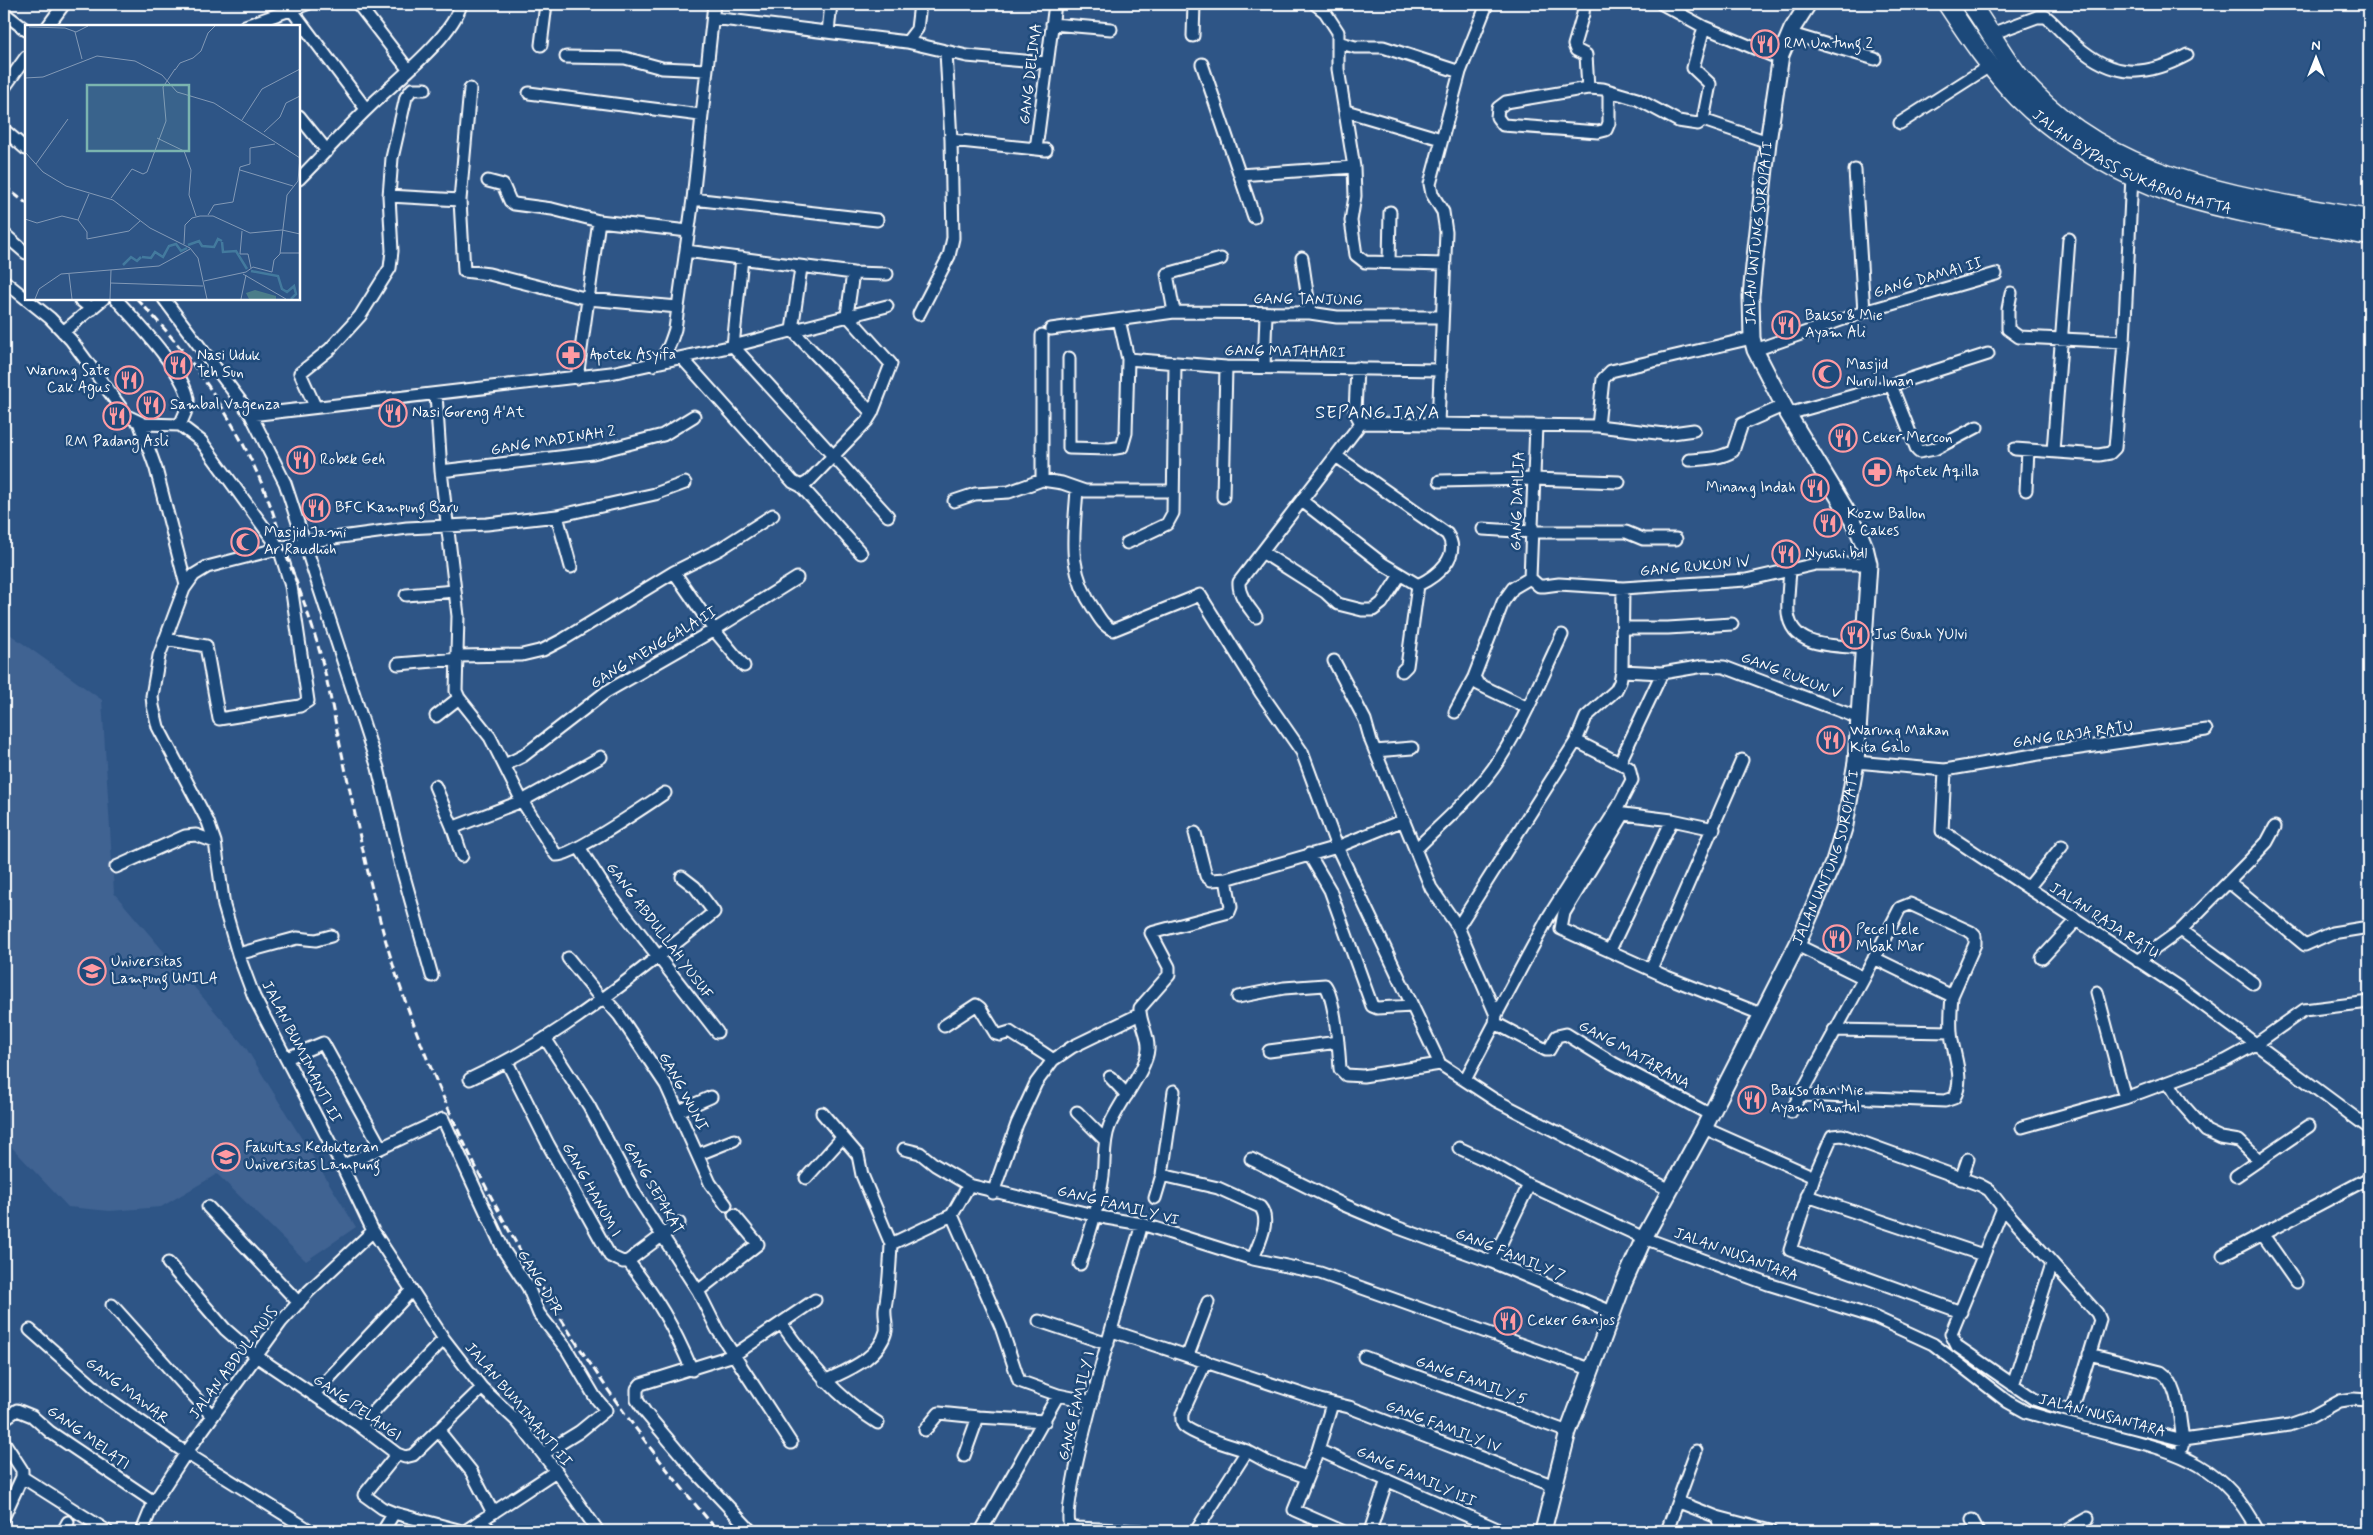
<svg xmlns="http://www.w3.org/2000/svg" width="2373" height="1535" font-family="Mynerve,sans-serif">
	<rect width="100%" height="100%" fill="#2e5586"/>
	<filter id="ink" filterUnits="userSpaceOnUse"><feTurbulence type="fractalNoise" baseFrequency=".02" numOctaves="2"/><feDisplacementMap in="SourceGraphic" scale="10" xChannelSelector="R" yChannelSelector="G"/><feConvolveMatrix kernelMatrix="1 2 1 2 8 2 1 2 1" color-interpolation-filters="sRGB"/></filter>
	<g filter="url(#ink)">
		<!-- built -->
		<path fill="#406392" d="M4,630L102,700L114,893L246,1048L356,1227L306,1261L217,1174L161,1207L110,1211L68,1207L4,1139Z"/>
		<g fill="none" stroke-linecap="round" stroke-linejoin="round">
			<!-- minor casing -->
			<g stroke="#fff" stroke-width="15">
				<path id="minor" d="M358,4L408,69
					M1315,4L1325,12L1338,32V69L1354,167L1355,196L1351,221L1356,255L1365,262L1445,264
					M1584,4L1583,14L1574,45L1576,50L1586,55L1588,88
					M1662,4L1704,27L1773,56
					M291,9L366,109
					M4,13L26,30
					M713,18L907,42L967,56L1047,63
					M1052,24L1111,29
					M48,26L64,4
					M245,26L307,4
					M828,32L831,4
					M1991,34L2037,17H2046C2054,23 2060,31 2068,38C2107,76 2139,81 2187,55
					M1193,36L1194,4
					M1798,36L1875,59
					M907,42L917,29L920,4
					M1338,42L1355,47H1383L1460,72
					M541,45L546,4
					M946,52L951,140L1046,150
					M566,57L625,58L662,68L706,70
					M1202,64L1254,217
					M4,88L26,57
					M1609,91V123L1606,130L1598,132L1503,125L1497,117L1498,108L1506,102L1588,88L1603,89L1637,99L1678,121L1698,124L1703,120L1768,142
					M529,93L700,115
					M1346,111L1441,139
					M299,116L327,151
					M1703,120L1710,84L1693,68L1704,27
					M1900,123L1991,65
					M4,130L26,149
					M1036,149L1055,4
					M1855,170L1864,312
					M1240,175L1354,167
					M299,179C322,156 344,131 368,108C393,83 453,37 461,4
					M488,181L503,185L510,201L514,204L552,209L599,221L577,378
					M389,196L392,158L406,97L412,89H425
					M693,199L877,220
					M460,200L470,89
					M599,221L688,231
					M4,234L26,253
					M686,251L853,273L847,315L891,364L872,413
					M742,258L733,346L888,516
					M1302,258L1310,313
					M1389,262L1390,212
					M853,273L887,274
					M4,281L50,318L71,340L127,416L144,424L180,425L201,441L279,548L291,586L308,701L300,706L219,719L206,646L165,639
					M2011,293L2008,309V329L2019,337L2124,342
					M79,299L92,309
					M116,299C134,319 185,373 188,399C189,408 183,417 180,425
					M164,299L251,415L285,483L378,768L400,862L432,976
					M1174,312L1167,274L1221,259
					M919,314L949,256L953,238L951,140
					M1051,329L1174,312L1310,313L1337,317H1442
					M63,332L103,299
					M1755,350L1864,312L1996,274
					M682,358L793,482L801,486L808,482L867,421L872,413L792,330L801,268
					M1069,358V448L1110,449L1122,447L1126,433L1128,359L1120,324
					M1128,359L1226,367L1441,370
					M653,365C667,355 670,345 675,329L693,199L714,4
					M1264,367L1266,314
					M1357,368L1355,412L1361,423L1598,426L1603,379L1611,371L1752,338
					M1891,385L1917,450L1919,452L1935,449L1977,427
					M436,394L441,471L458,616L456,691L459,698L490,737L522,801L556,855C570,858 648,804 665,793
					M315,406L300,373L330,349L360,316L390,268L392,251L389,196L460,200L464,271L489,274L588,299L678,307
					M1788,414L1891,385L1988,354
					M251,415L611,373L733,346L887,306
					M139,422L156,469L186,585
					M1438,424L1446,232L1443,212L1432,194L1430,184L1460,72L1487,4
					M1598,426L1665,434L1694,430
					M2015,449L2099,455L2110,453L2115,448L2124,342L2132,176
					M2053,451L2069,239
					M1689,460C1703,459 1720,459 1733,451L1742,424L1783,406
					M441,471L593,453L663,435L694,416
					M1042,480V335
					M1440,481L1534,479L1619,482
					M801,486L861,553
					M1077,489C1074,537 1066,569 1095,611C1100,619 1104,626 1113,630L1200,595L1261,693L1302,752L1337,847L1440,1064
					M2026,490L2028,450
					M1223,497L1226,367
					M954,501L975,494L1009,492L1042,480L1062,483L1085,491H1172
					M1302,501L1383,564L1418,585C1437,576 1462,556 1447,534L1336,456
					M557,516L571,567
					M1483,529L1533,532H1626L1643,539H1676
					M1127,543L1167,524L1173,513L1175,364
					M1262,552L1325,592L1338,604L1362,610H1373L1382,603L1400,575
					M1790,571C1789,584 1787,600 1788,613C1792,650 1838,645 1865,648
					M674,572L714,630L744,666
					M1530,578L1539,586H1544L1559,584L1623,588L1746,580L1816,564H1869
					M1530,578L1536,425
					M406,595L455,591
					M1256,617C1249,607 1238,595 1239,582L1361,423
					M1622,631L1627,628H1668L1732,624
					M458,656L522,655L543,650L564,639L674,572L720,549L773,515
					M1334,661L1365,720L1371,741L1431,888L1458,927L1496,1015
					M398,664L458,659
					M1402,671L1407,666L1418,585
					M1622,671L1662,673L1704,666L1724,667L1859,718
					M1474,677L1478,684L1528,708
					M1455,712L1474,677L1503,602L1513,588L1530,578
					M436,716L459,698
					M1375,751L1412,748
					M1620,762L1662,673
					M1856,762L1945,770L1942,831L2183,990L2369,1128
					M505,765L523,756L606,692L714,630L797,578
					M1945,770L2045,753L2206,730
					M435,786L452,826H457L522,801L601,757
					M452,826L462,856
					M1714,829L1672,820L1624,814L1564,913L1561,929L1667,977L1761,1014
					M1195,833L1206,876L1211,880L1226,879
					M579,847L607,891L717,1032
					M1416,849C1444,821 1477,794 1499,760C1524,721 1542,677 1562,635
					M1309,854L1330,890L1372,1006L1377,1008L1412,1006
					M116,867L185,836L196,835L215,842
					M2229,882L2305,945L2332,933L2369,927
					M2028,888L2062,846
					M1458,927L1576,741L1586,717L1616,690L1620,682L1622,671L1623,588
					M2181,930L2253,983
					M1610,950L1672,820
					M238,954L297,938L316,940L331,936
					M568,958L602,1000
					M2042,958L2076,921
					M2138,961L2181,930L2250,860L2267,842L2275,827
					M1651,969L1742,760
					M1864,978L1900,908L1910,904L1971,932L1975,936V944L1952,996
					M2097,992L2125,1098
					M1238,997L1284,988L1325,985C1335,998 1339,1050 1340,1069L1346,1075L1363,1076L1440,1064L1495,1100L1670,1190
					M604,998L619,1015L666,1085L710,1183L726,1205
					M1495,1023L1546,1050H1549L1557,1036L1566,1034L1613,1063L1711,1115
					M944,1026L976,1005L980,1008L996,1034L1000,1035L1010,1032C1024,1042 1039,1049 1053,1060
					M1834,1030L1951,1032
					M545,1038L589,1106L636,1195L698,1291L717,1329L791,1443
					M1269,1051L1338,1042
					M287,1058L323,1043L381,1148
					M507,1062L548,1144L610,1256L623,1262L628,1261C657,1298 673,1326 692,1370
					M1110,1077L1127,1095
					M470,1079C536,1049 594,1007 651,962C672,946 693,930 714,912L695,887L682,877
					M1465,1080L1495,1023L1496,1015L1549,916L1618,807L1632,780L1629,768L1576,741
					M2169,1083L2182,1104L2206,1131L2221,1138L2239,1141L2259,1160
					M1800,1095L1945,1101L1954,1098C1966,1078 1952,1053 1951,1032C1950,1020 1951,1008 1952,996L1874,958
					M679,1111L711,1097
					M1077,1112L1105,1140
					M1791,1112L1864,978L1797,945
					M822,1113L858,1155L862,1175L891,1244
					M2022,1127L2125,1098L2225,1061L2256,1044L2304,1010L2369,1002
					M1704,1128L1814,1177
					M1459,1148L1485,1160L1529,1185
					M904,1149L920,1153L935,1165L969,1185
					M699,1154L734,1140
					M1251,1159L1344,1205L1396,1227L1492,1262L1612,1312
					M342,1166L443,1119L504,1251L528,1287L539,1314L566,1348L595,1397L606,1410L579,1432L543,1454
					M1162,1175L1218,1188L1260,1207C1272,1221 1258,1244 1253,1259
					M2236,1176L2309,1126
					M806,1178L842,1138
					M1961,1179L1968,1159
					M993,1193L1017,1124L1036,1083L1053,1060L1072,1047L1140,1014
					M1807,1196L1983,1255
					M1155,1198L1162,1175L1174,1091
					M208,1207L299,1303
					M2003,1208L1951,1334L1957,1346L2034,1399L2072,1412L2183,1440L2289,1425L2309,1418L2340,1401L2353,1399L2369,1400
					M2263,1235L2296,1282
					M2223,1255L2369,1178
					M628,1261L679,1223
					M1492,1262L1529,1185L1644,1238L1768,1284L1874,1317L1933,1344L2008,1402L2026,1412C2055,1421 2085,1428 2115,1436C2182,1453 2224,1465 2258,1531
					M168,1263L225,1329L256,1356L360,1426L397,1454L405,1457L413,1455L482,1388
					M1080,1264C1089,1235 1099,1206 1103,1176C1105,1159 1103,1142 1109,1127C1117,1105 1147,1070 1148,1049C1149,1034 1139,1022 1140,1008L1169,975V967L1151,933L1229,912L1231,907L1226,879L1337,847L1404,820
					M698,1291L758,1244L734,1215
					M112,1305L212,1416
					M1961,1312L1790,1250L1814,1177L1832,1136L1842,1135L1980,1185L1989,1190L2003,1208L2097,1313L2100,1320L2072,1412
					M1039,1321L1108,1344
					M781,1323C808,1362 837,1398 878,1423
					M30,1330L107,1398L186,1453L311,1531
					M1112,1331L1320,1400L1349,1407L1554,1486
					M2089,1354L2161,1372C2180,1384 2179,1420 2183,1440L2182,1447
					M1188,1355L1208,1302
					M1364,1357L1568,1432
					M1206,1361L1182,1414C1182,1418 1181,1423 1184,1426C1195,1436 1232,1446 1247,1451
					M825,1381C847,1370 879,1359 886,1331C887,1324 884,1316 885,1308C889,1287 890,1266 891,1244L952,1215
					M2013,1385L2052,1264
					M313,1395L412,1290
					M1092,1402L1058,1395L1019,1381L1001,1327L952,1215L969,1185L1106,1218L1142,1224L1253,1259L1320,1273L1590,1369
					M1332,1404L1318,1450L1294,1510L1342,1531
					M4,1419L17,1410L32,1416L50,1432L154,1502
					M360,1426L444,1339
					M438,1430L471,1471L493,1513
					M925,1430L939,1413L978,1417
					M4,1442L22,1470V1477L4,1516
					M1318,1450L1502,1531
					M397,1454L364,1495L382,1508L394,1513L462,1531
					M964,1456L978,1417L1045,1421
					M22,1477L107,1531
					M1679,1502L1717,1517L1720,1526L1718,1531
					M1717,1517L1770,1531
					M1972,1520L1978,1531
					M480,1521L492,1531
					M63,1531L68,1522
					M142,1531L154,1502L186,1453L281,1322L309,1291L373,1231
					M383,1531L394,1513
					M465,1531L556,1471
					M598,1531L556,1471L517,1421L482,1388L444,1339L373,1231L342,1166L254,997L238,954L224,906L215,842L208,822L158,727L153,706L152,696L159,656L184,589L194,575L207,567L304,542L407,528L487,524L557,516L655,494L685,483
					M751,1531L692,1468L645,1412L637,1400V1389L641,1384L734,1355L815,1300
					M981,1531L1058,1395
					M1141,1531L1077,1528L1070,1527C1058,1502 1130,1265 1142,1224
					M1196,1531L1247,1451L1269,1463L1306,1477
					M1370,1531L1387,1480
					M1667,1531L1696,1451
					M2065,1531L2088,1518"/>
			</g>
			<!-- major casing -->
			<g stroke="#fff" stroke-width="19">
				<g id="major">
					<path id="s1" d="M1543,1531L1568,1432L1623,1285L1644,1238L1704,1128L1797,945L1834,861L1845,825L1856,762L1869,564L1865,547L1857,528L1788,414L1755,350L1752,338L1751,296L1754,266L1768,142L1781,55L1792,29L1808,4"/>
				</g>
			</g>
			<!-- highway casing -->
			<g stroke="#fff" stroke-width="21">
				<g id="highway">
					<path id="s2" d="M1947,4C1968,36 1991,70 2018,98C2061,141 2122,177 2180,196C2241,215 2306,224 2369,236"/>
					<path d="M1971,4C1991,32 2008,66 2032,91C2121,183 2249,198 2369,219"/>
				</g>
			</g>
			<!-- minor -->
			<use href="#minor" stroke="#1f4a7a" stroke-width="11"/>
			<!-- major -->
			<use href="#major" stroke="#1f4a7a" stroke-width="15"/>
			<!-- highway -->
			<use href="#highway" stroke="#1f4a7a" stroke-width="18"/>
			<!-- rail -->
			<path stroke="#fff" stroke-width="3" stroke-dasharray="8 4" stroke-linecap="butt" d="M4,186L26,203
				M137,299C191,354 238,423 266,494C275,516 281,539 288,560C298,586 308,612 316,639C326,672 332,706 339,740C357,821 372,904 399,983C465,1178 583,1376 718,1531"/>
		</g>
	</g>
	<!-- icons -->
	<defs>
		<g id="restaurant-ring" transform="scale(1.4375)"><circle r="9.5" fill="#1f4a7a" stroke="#ff9aa2" stroke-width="1.5"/><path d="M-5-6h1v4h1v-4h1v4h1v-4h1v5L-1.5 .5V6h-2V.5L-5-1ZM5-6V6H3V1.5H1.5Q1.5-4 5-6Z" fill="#ff9aa2"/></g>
		<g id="pharmacy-ring" transform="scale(1.4375)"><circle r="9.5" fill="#1f4a7a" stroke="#ff9aa2" stroke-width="1.5"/><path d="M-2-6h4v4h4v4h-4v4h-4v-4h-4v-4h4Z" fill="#ff9aa2"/></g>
		<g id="mosque-ring" transform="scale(1.4375)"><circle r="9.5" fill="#1f4a7a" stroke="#ff9aa2" stroke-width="1.5"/><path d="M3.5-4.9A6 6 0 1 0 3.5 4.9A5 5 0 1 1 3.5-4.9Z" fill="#ff9aa2"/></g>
		<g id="university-ring" transform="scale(1.4375)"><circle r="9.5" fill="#1f4a7a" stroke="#ff9aa2" stroke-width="1.5"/><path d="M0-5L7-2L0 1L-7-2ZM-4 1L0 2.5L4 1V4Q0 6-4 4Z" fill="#ff9aa2"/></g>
	</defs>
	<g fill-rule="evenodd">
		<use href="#restaurant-ring" x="1765" y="44"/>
		<use href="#restaurant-ring" x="1786" y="325"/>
		<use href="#pharmacy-ring" x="571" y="355"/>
		<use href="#restaurant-ring" x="178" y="365"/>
		<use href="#mosque-ring" x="1827" y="374"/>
		<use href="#restaurant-ring" x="129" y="380"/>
		<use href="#restaurant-ring" x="151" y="405"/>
		<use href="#restaurant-ring" x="393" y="413"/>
		<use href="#restaurant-ring" x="117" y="416"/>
		<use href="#restaurant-ring" x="1843" y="438"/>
		<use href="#restaurant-ring" x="301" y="460"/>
		<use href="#pharmacy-ring" x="1877" y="472"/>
		<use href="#restaurant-ring" x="1815" y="488"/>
		<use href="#restaurant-ring" x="316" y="508"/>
		<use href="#restaurant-ring" x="1828" y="523"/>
		<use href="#mosque-ring" x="245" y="542"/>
		<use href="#restaurant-ring" x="1786" y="554"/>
		<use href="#restaurant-ring" x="1855" y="635"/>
		<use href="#restaurant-ring" x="1831" y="740"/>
		<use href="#restaurant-ring" x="1837" y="939"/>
		<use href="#university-ring" x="92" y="971"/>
		<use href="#restaurant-ring" x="1752" y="1100"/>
		<use href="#university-ring" x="226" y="1157"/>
		<use href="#restaurant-ring" x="1508" y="1321"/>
	</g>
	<g text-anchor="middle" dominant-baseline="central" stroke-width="5" stroke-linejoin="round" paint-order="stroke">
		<!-- poi labels -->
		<g font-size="15" fill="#fff" stroke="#1f4a7a" text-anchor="start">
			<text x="1784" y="44">RM Untung 2</text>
			<text x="1805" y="316">Bakso &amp; Mie<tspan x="1805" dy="17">Ayam Ali</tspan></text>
			<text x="590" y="355">Apotek Asyifa</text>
			<text x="197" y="356">Nasi Uduk<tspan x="197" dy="17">Teh Sun</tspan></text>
			<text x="1846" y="365">Masjid<tspan x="1846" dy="17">Nurul Iman</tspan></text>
			<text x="110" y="371" text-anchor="end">Warung Sate<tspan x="110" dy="17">Cak Agus</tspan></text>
			<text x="170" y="405">Sambal Vagenza</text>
			<text x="412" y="413">Nasi Goreng A'At</text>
			<text x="1862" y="438">Ceker Mercon</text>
			<text x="117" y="442" text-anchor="middle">RM Padang Asli</text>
			<text x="320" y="460">Robek Geh</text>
			<text x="1896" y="472">Apotek Aqilla</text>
			<text x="1796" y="488" text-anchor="end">Minang Indah</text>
			<text x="335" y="508">BFC Kampung Baru</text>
			<text x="1847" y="514">Kozw Ballon<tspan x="1847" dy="17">&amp; Cakes</tspan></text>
			<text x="264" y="533">Masjid Jami<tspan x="264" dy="17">Ar Raudhoh</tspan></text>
			<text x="1805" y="554">Nyushi bdl</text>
			<text x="1874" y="635">Jus Buah YUlvi</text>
			<text x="1850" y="731">Warung Makan<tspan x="1850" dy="17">Kita Galo</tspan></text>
			<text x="1856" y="930">Pecel Lele<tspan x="1856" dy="17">Mbak Mar</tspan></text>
			<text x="111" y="962">Universitas<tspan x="111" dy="17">Lampung UNILA</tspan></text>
			<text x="1771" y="1091">Bakso dan Mie<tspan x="1771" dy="17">Ayam Mantul</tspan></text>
			<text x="245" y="1148">Fakultas Kedokteran<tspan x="245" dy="17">Universitas Lampung</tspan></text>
			<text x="1527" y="1321">Ceker Ganjos</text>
		</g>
		<!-- street labels -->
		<g font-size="15" fill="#fff" stroke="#1f4a7a">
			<text transform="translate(1031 74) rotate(-83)">GANG DELIMA</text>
			<text stroke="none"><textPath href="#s2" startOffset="251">JALAN BYPASS SUKARNO HATTA</textPath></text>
			<text stroke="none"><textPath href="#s1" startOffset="1394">JALAN UNTUNG SUROPATI</textPath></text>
			<text transform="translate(1928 278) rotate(-16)">GANG DAMAI II</text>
			<text transform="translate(1308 300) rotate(1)">GANG TANJUNG</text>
			<text transform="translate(1285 352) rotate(1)">GANG MATAHARI</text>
			<text transform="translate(553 441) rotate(-9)">GANG MADINAH 2</text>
			<text transform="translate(1518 501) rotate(-88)">GANG DAHLIA</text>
			<text transform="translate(1695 567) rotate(-5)">GANG RUKUN IV</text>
			<text transform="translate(654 648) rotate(-31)">GANG MENGGALA II</text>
			<text transform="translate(1791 676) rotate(21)">GANG RUKUN V</text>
			<text transform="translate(2073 735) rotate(-8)">GANG RAJA RATU</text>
			<text stroke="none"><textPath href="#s1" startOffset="734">JALAN UNTUNG SUROPATI</textPath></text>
			<text transform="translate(2104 921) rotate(33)">JALAN RAJA RATU</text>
			<text transform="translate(659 931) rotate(53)">GANG ABDULLAH YUSUF</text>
			<text transform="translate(301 1052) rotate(63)">JALAN BUMIMANTI II</text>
			<text transform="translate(1634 1055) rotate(29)">GANG MATARANA</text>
			<text transform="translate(683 1092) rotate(62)">GANG WUNI</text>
			<text transform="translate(653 1188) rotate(60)">GANG SEPAKAT</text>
			<text transform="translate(591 1190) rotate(61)">GANG HANUM I</text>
			<text transform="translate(1118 1206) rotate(14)">GANG FAMILY VI</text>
			<text transform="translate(1510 1255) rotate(22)">GANG FAMILY 7</text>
			<text transform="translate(1736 1255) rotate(20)">JALAN NUSANTARA</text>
			<text transform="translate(540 1283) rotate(59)">GANG DPR</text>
			<text transform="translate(234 1363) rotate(-53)">JALAN ABDUL MUIS</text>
			<text transform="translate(1471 1381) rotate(20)">GANG FAMILY 5</text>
			<text transform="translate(127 1391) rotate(37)">GANG MAWAR</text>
			<text transform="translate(518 1405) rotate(50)">JALAN BUMIMANTI II</text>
			<text transform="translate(1077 1406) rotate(-76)">GANG FAMILY I</text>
			<text transform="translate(357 1408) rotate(35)">GANG PELANGI</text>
			<text transform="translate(2102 1416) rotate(15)">JALAN NUSANTARA</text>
			<text transform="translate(1443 1427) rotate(21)">GANG FAMILY IV</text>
			<text transform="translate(88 1438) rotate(36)">GANG MELATI</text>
			<text transform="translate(1416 1477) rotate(24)">GANG FAMILY III</text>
		</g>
		<!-- quarter labels -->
		<g font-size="18" letter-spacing="1" fill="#fff" stroke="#1f4a7a">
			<text x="1378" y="413">SEPANG JAYA</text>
		</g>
	</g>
	<!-- overview -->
	<g transform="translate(25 25)">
		<rect width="275" height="275" fill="#2e5586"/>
		<path d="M230,265L251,271V274H224L221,268Z" fill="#4b7d89"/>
		<path fill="none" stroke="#437a9e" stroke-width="2.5" d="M197,217L198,227L211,226L222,244M163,220L174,216L177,221L189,222L193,214L197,216M117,232L126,233L130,227L138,232L144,221L151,219L156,226L162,223M98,240L106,232L112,236L116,232M226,246L253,251L257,264L262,267L269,261L271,269L266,274"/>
		<path fill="none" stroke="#8299b6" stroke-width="1" d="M4,2L40,3L51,7L63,1M50,7L57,34M150,45L155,38L168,33L176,26L183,8L190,1M0,53L18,52L72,31L110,36L137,50L152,67L189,78L275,133M217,95L237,64L275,44M239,107L255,92L261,78L275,71M132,113L159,126L166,145L164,170L171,191M0,127L18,147L41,161L88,175L125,203L165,223L173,233L182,274M11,139L43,94M215,145L268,161M86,173L107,144L118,149L122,147L141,96L138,62L150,44M183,190L189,180L208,177L215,142L225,139V123L250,119M0,194L12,198L37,191L53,195M53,195L62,207V214L104,206L115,196M53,195L64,169M217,206L215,229H223L226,243M159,219L160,200L167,193L175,191H188L225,208L257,205L275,209M255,228H275M44,249L47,274M218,249L261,274M179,256L221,247L228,242L247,247L249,235L255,229L262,170L273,156L275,132M85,258L178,261M10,274L14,264L36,249L134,241L165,224M85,274L86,245M216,274L221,250"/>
		<path fill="#7bb4af" fill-opacity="0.15" stroke="#7bb4af" stroke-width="2.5" d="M62,60H164V126H62Z"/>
		<rect width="275" height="275" fill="none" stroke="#fff" stroke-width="2.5"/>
	</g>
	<!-- margin -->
	<rect width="2373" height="1535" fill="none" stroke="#1f4a7a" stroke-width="20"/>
	<rect x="10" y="10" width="2353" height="1515" fill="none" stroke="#fff" stroke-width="2" filter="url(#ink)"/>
	<!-- north arrow -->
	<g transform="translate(2316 58)" stroke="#1f4a7a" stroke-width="4" paint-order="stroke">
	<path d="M0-4L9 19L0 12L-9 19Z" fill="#ffffff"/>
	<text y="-8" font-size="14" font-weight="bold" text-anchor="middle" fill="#ffffff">N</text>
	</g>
</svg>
